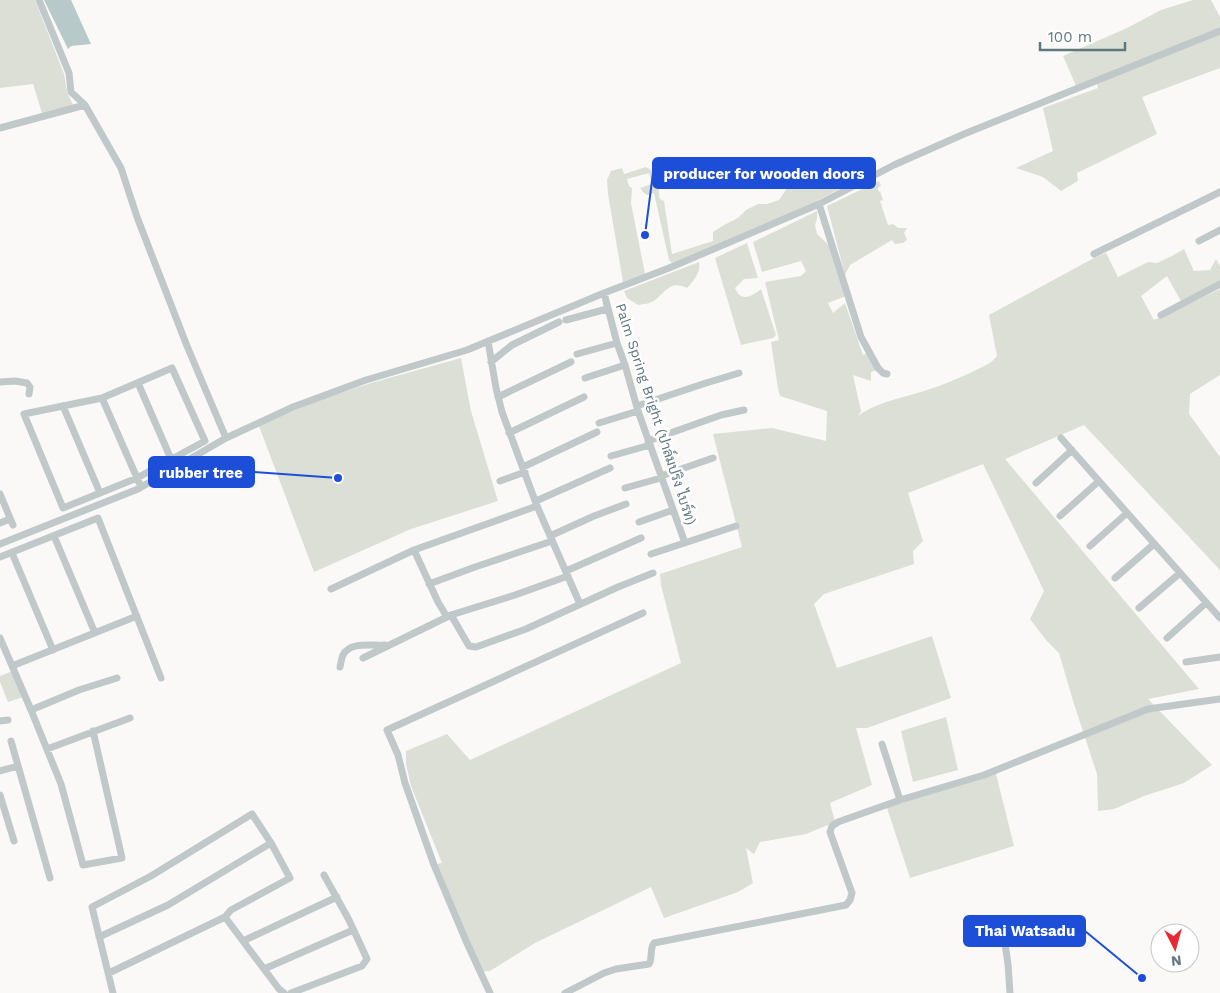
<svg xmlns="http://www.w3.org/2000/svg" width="1220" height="993" font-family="'Work Sans',Sarabun,sans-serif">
	<rect width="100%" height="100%" fill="#faf9f7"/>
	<!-- green -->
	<path fill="#dcdfd6" d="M0,0H35L64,74L67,92L73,105L42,113L33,84L0,88Z
		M1193,0H1211L1220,17V68L1142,97L1157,134L1077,173L1078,181L1061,191L1043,177L1016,168L1053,151L1043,108L1098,88L1096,81L1077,88L1063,56L1127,28L1161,10Z
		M646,167C665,177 656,184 660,199L664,201L672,254L713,241V232L724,225L738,218L746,210L758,204H767L779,200L787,188L795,182L815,171L849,168H863L873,171L813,203L672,263L669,260L654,193L647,195L644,193L640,188L652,184L649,173L627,179L629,186L632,188L631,203L645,274L623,282L608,194L607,180L611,171L622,168L624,174Z
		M879,181L881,186L879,187L878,189L879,192L880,191L883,200L880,201L888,225L893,224L898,228H907L904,233L907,240L903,243L895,244L892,240L850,265L845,275L827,206Z
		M817,211V219L815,225L817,234L831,247L846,296L828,303L833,313L845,303L863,355L872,351L880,369L871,372V381L853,375L861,411L858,416C878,401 904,398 927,390C943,385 959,378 974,371C982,367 991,364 997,356L989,315L1094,258L1106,253L1118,277L1148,262L1157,263L1172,256L1184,249L1194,271L1210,270L1216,259L1220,266V283L1182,303L1167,276L1141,296L1154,320L1220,289V375L1190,394L1189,414L1220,457V570L1084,425L1005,459L1199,689L1148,699L1212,765L1184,783L1144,796L1114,809L1098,811L1097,774L1074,704L1059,653L1046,640L1030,619L1044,591L983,464L908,493L923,541L913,551L914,564L824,594L814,604L837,668L932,636L951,698L867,728H856L872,785L830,803L835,822L806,834L760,842L754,854L746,848L753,883L738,892L664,918L651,887L535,943L490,971L478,972L437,864L442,863L411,786L406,764V751L447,734L470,760L681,663L661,585L660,574L742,547L713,434L772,428L826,441L827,411L780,396L778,389L771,342L779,340L765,282L801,276L806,271L801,261L762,272L753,242Z
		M747,243L758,278L744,279L735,288C741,303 752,296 761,289L776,335L773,338L741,345L715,258Z
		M699,262C701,273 694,280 687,288C670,280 667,291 655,300C650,304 644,304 638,305L627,298L624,291Z
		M461,358L471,411L498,501L411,529L314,572L259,426L313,402L371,383Z
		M13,671L23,697L8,702L0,682V676Z
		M946,717L958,770L913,782L901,731Z
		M995,770L1014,846L910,878L886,805Z"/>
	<!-- water -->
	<path fill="#b7c9c9" d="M44,0H71L91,44L71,46L68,49Z"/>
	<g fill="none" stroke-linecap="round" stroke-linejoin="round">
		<!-- minor -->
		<path stroke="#c1c8ca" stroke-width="7" d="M39,0L69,73L71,92L85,105L121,168L137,217L187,346L226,438
			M0,128L85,105
			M819,204L861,337L878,368L883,373L887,374
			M1199,241L1220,230
			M1094,254L1220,192
			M604,293L617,343L625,365L638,411L685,543
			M1161,315L1220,284
			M566,320L607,309
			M488,341L496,388L502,412L537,506L580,604
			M577,354L617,343
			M491,362L512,345L559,322
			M172,368L205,441L137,478L63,508L24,414L102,398Z
			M585,378L625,365
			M0,382L15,381L27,383L30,387L29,394
			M138,383L171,459
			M498,397L571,362
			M102,398L141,487
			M63,406L100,493
			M637,406L706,383L739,373
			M599,423L638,411
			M509,433L584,397
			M1061,438L1220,618
			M648,441L721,415L744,410
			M611,456L650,445
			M523,467L597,432
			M661,476L713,458
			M500,481L525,472
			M1036,483L1072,450
			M625,488L661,478
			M0,494L13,525
			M536,501L610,468
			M1060,516L1099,481
			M639,522L673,510
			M0,523L10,519
			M54,536L95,633
			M550,536L594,516L626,504
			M0,544L138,489L226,438L293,407L366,380L467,350L604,293L669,268L819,204L894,165L964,134L1220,31
			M1090,546L1127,513
			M414,550L438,602L447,617
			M12,553L53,650
			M651,554L736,526
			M0,557L98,518L161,678
			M566,571L641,538
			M1115,578L1154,544
			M429,584L475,567L552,541
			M331,589L414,550L537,506
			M1139,608L1180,573
			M451,615L469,646L476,647L526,629L618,587L653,573
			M0,638L31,710
			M1167,638L1206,603
			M363,658L451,615L515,595L568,576
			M1186,662L1220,657
			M12,666L137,616
			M340,667C341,663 341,659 343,655C350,641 372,646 385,645
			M0,721L8,720
			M93,731L122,858L83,865L61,784L31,710L79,690L117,678
			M11,741L50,878
			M882,744L900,800
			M47,749L130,718
			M0,771L18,766
			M0,795L14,841
			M225,917L279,989L284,993
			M99,937L168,905L271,843
			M1004,937L1008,964L1010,993
			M243,941L337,897
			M264,969L353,930
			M109,973L225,917L231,910L290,878L271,843L252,814L151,876L92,907L113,993
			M291,993L362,966L367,959L349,920L324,875
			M490,993L466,941L434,865L405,783L398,755L387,730L643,613
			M565,993L604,973L616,969L649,964C653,958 649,950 654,943L846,905L850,900L852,893L830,832L832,826L838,822L900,800L984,775L1148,709L1220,699"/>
	</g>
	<g text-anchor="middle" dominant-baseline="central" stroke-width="5" stroke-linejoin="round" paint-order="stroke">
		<!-- street labels -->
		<g font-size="14" fill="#5f787d" stroke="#fff">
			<text transform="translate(656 414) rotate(72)">Palm Spring Bright (ปาล์มปริง ไบร์ท)</text>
		</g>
	</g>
	<!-- callouts -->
	<path fill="none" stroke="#1d4ed8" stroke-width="2" d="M645 235L653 173M338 478L254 472M1142 978L1085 931"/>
	<g fill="#1d4ed8" stroke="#fff" stroke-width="2">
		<circle cx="645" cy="235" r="5"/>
		<circle cx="338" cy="478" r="5"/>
		<circle cx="1142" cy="978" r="5"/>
	</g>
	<g fill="#1d4ed8" stroke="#1d4ed8" stroke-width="2">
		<rect x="653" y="158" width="222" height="30" rx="5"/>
		<rect x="149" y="457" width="105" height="30" rx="5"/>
		<rect x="964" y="916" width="121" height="30" rx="5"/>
	</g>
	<g font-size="15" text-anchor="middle" font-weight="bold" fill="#fff">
		<text x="764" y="179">producer for wooden doors</text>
		<text x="201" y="478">rubber tree</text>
		<text x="1025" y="936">Thai Watsadu</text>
	</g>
	<!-- north arrow -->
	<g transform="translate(1175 948) rotate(174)"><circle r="24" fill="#ffffff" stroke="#bfc9cb"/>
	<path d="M0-4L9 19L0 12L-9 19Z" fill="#e82933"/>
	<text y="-8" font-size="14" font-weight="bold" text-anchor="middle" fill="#5f787d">N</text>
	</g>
	<!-- scale -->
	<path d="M1040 42v8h85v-8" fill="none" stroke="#5f787d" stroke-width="2.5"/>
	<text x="1048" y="42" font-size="15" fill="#5f787d" stroke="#ffffff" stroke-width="4" paint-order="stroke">100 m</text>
</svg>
